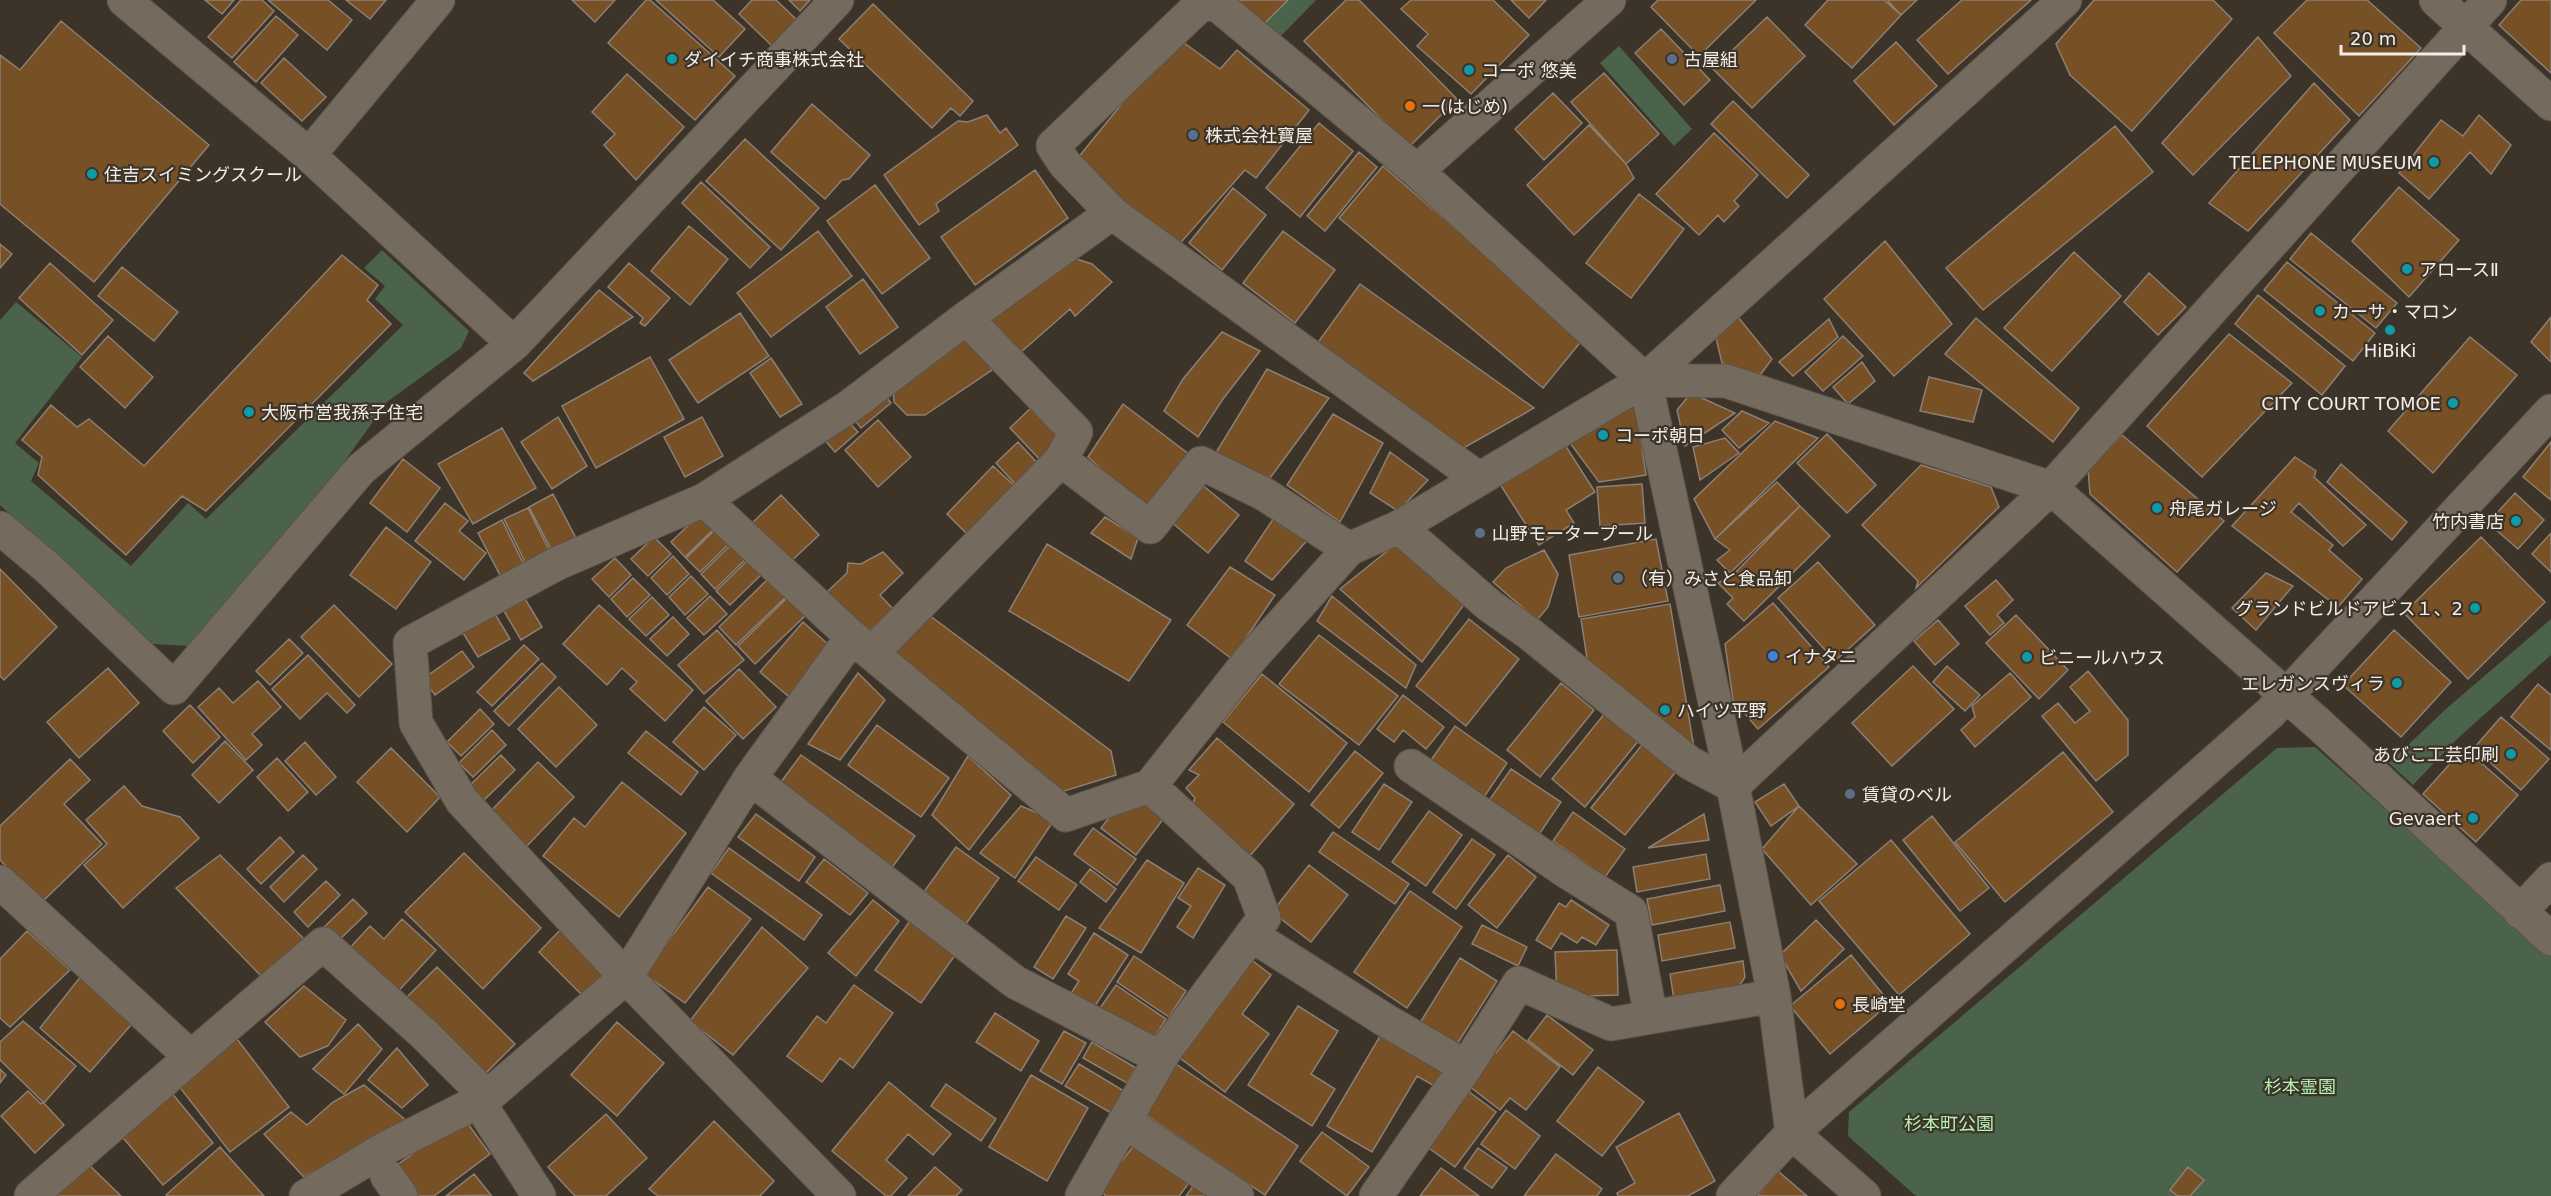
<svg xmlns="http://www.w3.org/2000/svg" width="2551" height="1196" font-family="'DejaVu Sans','Noto Sans JP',sans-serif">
	<rect width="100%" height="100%" fill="#3d3429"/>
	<!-- green -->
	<path fill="#4b634a" d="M1288,0H1316L1279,38L1264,24Z
		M1619,46L1692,129L1674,146L1600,63Z
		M382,250L469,331L461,348L387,402L302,521L189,646L153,644L0,505V320L16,302L82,357L15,443L39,463L31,481L131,566L188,503L206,519L403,325L375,299L385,286L364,268Z
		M2551,619V655L2457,739L2413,785L2389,763L2447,708Z
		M2315,747L2551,956V1196H1916L1848,1136L1849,1112L2277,748Z"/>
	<!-- building -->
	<path fill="#785026" stroke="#8c7f74" stroke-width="1.5" d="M205,0H234L222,14Z
		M241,0H262L274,11L232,58L208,37Z
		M268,0H328L352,20L327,50Z
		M346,0H386L370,19Z
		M572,0H615L595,22Z
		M646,0H650L735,76L695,120L608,43Z
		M656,0H713L745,29L719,57Z
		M752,0H776L798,21L773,47L739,14Z
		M789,0H810L800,11Z
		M1238,0H1288L1264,24Z
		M1346,0H1359L1457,99L1409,147L1304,41Z
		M1411,0H1493L1529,35L1471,94L1417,46L1428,34L1401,9Z
		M1511,0H1546L1529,18Z
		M1658,0H1756L1699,56L1651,7Z
		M1828,0H1884L1901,15L1852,68L1805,25Z
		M1887,0H1917L1901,15Z
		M1962,0H2031L1948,74L1917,40Z
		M2094,0H2213L2232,19L2132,131L2070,75L2056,44Z
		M2307,0H2367L2421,48L2359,116L2274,33Z
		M2521,0H2551V73L2499,25Z
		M873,4L973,101L960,116L951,108L932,128L839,39Z
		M276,16L298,35L256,82L234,62Z
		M1767,17L1805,56L1752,108L1713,69Z
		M61,21L209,145L94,282L0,204V55L20,70Z
		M1661,29L1710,80L1684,105L1635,53Z
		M1176,37L1220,69L1237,50L1309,110L1256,178L1245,170L1175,249L1077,159Z
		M2258,37L2291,76L2193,175L2162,143Z
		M1896,42L1937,86L1894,125L1854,81Z
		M284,58L326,97L302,121L261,83Z
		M1604,73L1659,134L1626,164L1571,102Z
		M627,74L684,127L636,180L604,145L615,134L592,112Z
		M2314,83L2350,120L2248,231L2209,203Z
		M1553,93L1582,123L1544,160L1515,129Z
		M1733,101L1809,175L1787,198L1711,124Z
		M812,104L870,155L849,179L842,180L825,199L771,152Z
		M987,115L1000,133L1006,128L1018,145L936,204L939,211L919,225L884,175L958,121L968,122Z
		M2479,115L2511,145L2491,174L2470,152L2429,199L2399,173L2441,120L2463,136Z
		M1319,123L1353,151L1300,217L1266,188Z
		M1589,125L1626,164L1634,178L1574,235L1527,185Z
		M2115,126L2153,172L1983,310L1946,268Z
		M1714,133L1758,175L1734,201L1739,206L1724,222L1718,215L1699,235L1656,194Z
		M745,139L819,208L781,250L706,181Z
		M1359,152L1377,167L1325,231L1307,216Z
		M1383,166L1583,339L1543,388L1339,218Z
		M1035,170L1068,218L975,285L941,237Z
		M701,182L770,247L750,268L682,203Z
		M875,185L930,258L882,294L827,221Z
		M2399,187L2459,240L2409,297L2352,241Z
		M1233,188L1266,215L1222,270L1189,243Z
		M1639,194L1684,229L1631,298L1586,263Z
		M689,226L728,259L690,305L651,271Z
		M818,231L852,276L771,337L737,293Z
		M1283,231L1335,270L1295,323L1243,283Z
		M2311,233L2397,303L2376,328L2290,259Z
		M1885,241L1952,324L1894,376L1824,299Z
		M0,244L12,254L0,268Z
		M2074,252L2121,296L2052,371L2004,328Z
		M342,255L378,285L367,300L391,324L206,511L182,496L126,555L38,475L42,457L22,440L51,405L77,427L89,419L144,466Z
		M1067,256L1092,264L1112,282L1075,316L1070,309L1020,353L982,319Z
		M2287,262L2375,333L2353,361L2264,290Z
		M50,263L113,320L82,355L19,298Z
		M629,263L670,298L645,326L640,323L643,318L608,287Z
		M122,267L178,312L154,341L98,296Z
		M2149,273L2186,307L2158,335L2124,302Z
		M863,279L898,327L860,354L826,307Z
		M1360,284L1534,408L1458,451L1314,348Z
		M599,290L633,317L533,381L524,373Z
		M2258,295L2345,366L2322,395L2235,324Z
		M740,313L769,356L698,403L669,360Z
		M1738,317L1772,359L1760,375L1722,363L1716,338Z
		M2551,317V362L2531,342Z
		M1976,318L2079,408L2053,442L1945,354Z
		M1829,319L1838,337L1793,376L1779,362Z
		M2391,325L2395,330L2389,335L2385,330Z
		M965,331L992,370L925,415H907L894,402L893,387Z
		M1222,332L1260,351L1223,399L1198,437L1164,411L1183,379Z
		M2229,334L2292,383L2202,477L2147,426Z
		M108,336L153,377L125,408L80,367Z
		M1843,336L1863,356L1823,391L1805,372Z
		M2470,337L2517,375L2433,473L2388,431Z
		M650,357L684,419L596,468L562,406Z
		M771,358L802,404L780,417L750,373Z
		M1862,362L1875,381L1848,404L1833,387Z
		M1267,369L1329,398L1270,478L1214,456Z
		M1929,377L1982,390L1973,422L1920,411Z
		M880,389L891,403L861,428L850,414Z
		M1691,393L1735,413L1685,446L1677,410Z
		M1627,400L1636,406L1646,475L1599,482L1570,443Z
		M1123,404L1190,455L1151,514L1088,457Z
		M1034,405L1068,440L1043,463L1010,428Z
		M1742,411L1769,423L1739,448L1722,430Z
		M1333,414L1383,443L1340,522L1287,485Z
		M558,417L587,466L552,489L521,442Z
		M702,417L723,456L685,477L664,437Z
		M845,418L858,432L835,452L823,438Z
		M878,420L911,457L878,487L845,450Z
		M1775,421L1818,438L1715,539L1694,499Z
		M502,428L536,488L473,524L438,464Z
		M1827,434L1876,485L1847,513L1797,463Z
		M2122,435L2224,521L2177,572L2090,494L2088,469Z
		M1560,437L1595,492L1566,510L1574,523L1539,545L1496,478Z
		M1725,438L1739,453L1700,480L1693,447Z
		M1018,442L1040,466L1017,486L996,463Z
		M2551,442V500L2523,477Z
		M1390,452L1428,480L1398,511L1370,493Z
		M2295,457L2316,471L2314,477L2366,525L2343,546L2299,503L2291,512L2333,545L2329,550L2362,579L2338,607L2232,526Z
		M403,459L440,488L407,532L370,503Z
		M2341,464L2407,522L2392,540L2327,482Z
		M1921,465L1991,487L1999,507L1916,588L1918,581L1862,525Z
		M993,466L1018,489L971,538L947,514Z
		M1777,482L1800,506L1730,573L1717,560L1730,550L1715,539Z
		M1201,484L1239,515L1208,553L1170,521Z
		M1642,484L1645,523L1600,526L1597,487Z
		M2515,493L2544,520L2518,549L2488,523Z
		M553,494L578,542L554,555L529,507Z
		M781,495L819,535L785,567L748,527Z
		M445,503L468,521L459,531L486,553L464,580L415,541Z
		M1800,506L1830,536L1744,621L1727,604L1733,598L1718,583L1733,575Z
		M528,508L552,556L528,568L504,519Z
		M704,510L718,525L685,557L671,542Z
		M1278,512L1310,537L1272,580L1245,561Z
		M1105,517L1138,538L1131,559L1091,533Z
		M502,520L525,567L502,579L478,533Z
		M719,526L733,540L700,572L686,558Z
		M386,527L431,562L396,609L350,575Z
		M2551,533V572L2532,554Z
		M654,537L671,554L648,576L631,559Z
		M2481,537L2545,602L2468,679L2404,613Z
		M1656,539L1668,601L1579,617L1569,555Z
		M734,542L748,557L715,589L701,574Z
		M1047,544L1171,620L1129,681L1009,611Z
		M1396,544L1466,602L1422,662L1340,589Z
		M1544,550L1558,574L1548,607L1537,620L1493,582L1506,568Z
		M883,552L903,573L880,595L893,609L866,634L826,593L847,573L848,563L861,564Z
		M673,556L689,574L667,595L651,578Z
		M615,558L631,575L609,597L592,579Z
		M749,559L763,573L730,605L716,591Z
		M1818,562L1875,625L1835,661L1778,598Z
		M1230,567L1275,595L1232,659L1187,625Z
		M0,569L57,627L4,680L0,676Z
		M2266,573L2293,586L2256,630L2232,608Z
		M691,576L708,594L685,615L669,597Z
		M770,577L787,596L736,645L719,627Z
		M633,578L650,595L627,617L611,599Z
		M1996,580L2013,600L1997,615L2004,623L1990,635L1965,606Z
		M710,596L727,614L704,635L687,618Z
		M1332,596L1416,665L1406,688L1317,621Z
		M652,597L669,615L646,636L629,619Z
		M788,597L806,615L755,664L738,646Z
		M525,599L542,627L521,640L504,611Z
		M1773,603L1829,667L1758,729L1733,700L1725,644Z
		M1670,604L1695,754L1588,665L1581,619Z
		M334,605L392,664L359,697L301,637Z
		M599,605L693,690L665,721L630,689L637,682L622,668L607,685L563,644Z
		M921,609L1111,751L1116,775L1058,793L885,658Z
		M495,614L510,639L478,657L463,633Z
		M2016,615L2068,670L2039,699L1986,643Z
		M673,617L689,634L667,656L650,639Z
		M1469,619L1519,659L1466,726L1416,686Z
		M1938,620L1959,644L1935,665L1914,641Z
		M803,622L838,653L795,702L760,672Z
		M717,630L744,660L704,694L678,665Z
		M2394,630L2451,682L2401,737L2343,685Z
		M1319,635L1398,696L1359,745L1279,684Z
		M289,639L303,653L270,685L256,671Z
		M524,645L539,659L492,706L477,692Z
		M462,651L474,667L435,695L423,679Z
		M308,655L355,705L347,713L327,693L300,719L272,689Z
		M542,663L556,677L509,726L494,711Z
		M1913,666L1954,709L1892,766L1852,723Z
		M1947,666L1980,695L1965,711L1933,682Z
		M108,668L139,703L79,758L47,722Z
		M739,669L776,707L743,739L706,701Z
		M2088,671L2128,720V755L2096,781L2042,716L2058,703L2075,723L2090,711L2070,687Z
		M858,673L885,700L840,760L808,744Z
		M2010,673L2031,697L1975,747L1961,730L1975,717L1972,706Z
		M1262,674L1347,743L1309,792L1223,722Z
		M258,681L281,707L252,734L262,745L246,760L198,707L219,688L233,703Z
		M1561,683L1594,710L1540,777L1507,750Z
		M2538,684L2551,695V750L2511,717Z
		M559,687L597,725L556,767L518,729Z
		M1403,695L1444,727L1426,749L1403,730L1394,742L1377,729Z
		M190,705L220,737L193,763L163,731Z
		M704,707L736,735L704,770L673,742Z
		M480,709L494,724L461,756L447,742Z
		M1605,713L1639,740L1585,807L1552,779Z
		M2501,717L2549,759L2521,790L2474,748Z
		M877,725L949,778L921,817L848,765Z
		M1455,726L1507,763L1484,797L1431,760Z
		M492,730L506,745L473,777L459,763Z
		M646,731L698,772L681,795L628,753Z
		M1217,738L1294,804L1249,857L1189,810L1195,798L1186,788L1199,775L1189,770Z
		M225,741L253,770L219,803L192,775Z
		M1645,741L1678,769L1625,835L1591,808Z
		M305,742L336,777L316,795L285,761Z
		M391,748L440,797L407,832L357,782Z
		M2464,748L2518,795L2476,842L2423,794Z
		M1355,751L1383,773L1339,828L1311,805Z
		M2063,752L2113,812L2005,902L1955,842Z
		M501,755L515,770L482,802L468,787Z
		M801,755L915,836L886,876L778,786Z
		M968,756L1011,795L969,850L932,815Z
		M277,758L308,792L288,811L257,777Z
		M70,759L90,780L64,804L102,844L41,903L0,860V826Z
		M538,762L574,797L524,849L488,814Z
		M1511,769L1561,802L1538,836L1488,802Z
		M622,782L686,833L619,917L543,856L574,818L585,827Z
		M1384,784L1412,802L1379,850L1352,832Z
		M1784,784L1799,806L1771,826L1755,802Z
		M124,786L142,806L180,817L199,838L123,908L84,865L107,844L86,820Z
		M1120,803L1146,804L1164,818L1136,855L1101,828Z
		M1021,806L1054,820L1015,878L980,853Z
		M1799,806L1857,864L1811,905L1762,849Z
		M1429,811L1462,835L1426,886L1392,862Z
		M1573,812L1625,849L1605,877L1553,841Z
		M756,814L815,857L799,881L738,837Z
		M1704,814L1709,840L1648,848Z
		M1932,816L1989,888L1960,911L1903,840Z
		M1093,828L1136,859L1117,885L1074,854Z
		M1333,832L1409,884L1395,904L1319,852Z
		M280,837L294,852L261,884L247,869Z
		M1472,839L1495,855L1456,909L1433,892Z
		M1891,840L1970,934L1899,995L1819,901Z
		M956,847L999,878L963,928L921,896Z
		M729,848L822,915L804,940L711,873Z
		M464,853L541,928L483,989L405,912Z
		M1706,854L1710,879L1637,892L1633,867Z
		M220,855L304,939L263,978L176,888Z
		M303,855L317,869L284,902L270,887Z
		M1508,855L1536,877L1497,928L1468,905Z
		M1036,857L1077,885L1059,910L1018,881Z
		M824,859L868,893L850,915L806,882Z
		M1147,860L1184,883L1141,953L1099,928Z
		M1309,865L1348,895L1311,942L1272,912Z
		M1198,868L1225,885L1193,938L1177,927L1191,906L1178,898Z
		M1090,869L1116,889L1106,902L1080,882Z
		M326,881L340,895L308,927L294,912Z
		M1720,885L1725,911L1652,925L1647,899Z
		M708,887L751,919L685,1003L644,974Z
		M1410,891L1462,927L1407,1008L1354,972Z
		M353,899L367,913L334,945L320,931Z
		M873,900L899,921L856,976L828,953Z
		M1571,900L1609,925L1596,945L1582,937L1577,943L1561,933L1551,949L1536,940L1559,903L1566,907Z
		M1066,916L1086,928L1053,979L1034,967Z
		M912,918L958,951L921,1003L875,970Z
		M402,919L436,950L394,996L346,952L370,926L384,939Z
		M1816,920L1844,949L1801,991L1780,955Z
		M1730,922L1735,948L1662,961L1658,935Z
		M1482,925L1527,947L1518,966L1472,944Z
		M564,926L611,972L585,998L539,952Z
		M762,927L808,968L733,1055L690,1021Z
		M27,931L70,970L10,1027L0,1018V959Z
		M1094,933L1128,955L1091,1012L1068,998L1079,981L1068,974Z
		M1617,950L1618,995L1557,997L1555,952Z
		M1851,955L1890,1003L1830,1054L1790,1006Z
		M1134,956L1186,991L1169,1017L1117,982Z
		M1249,958L1271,975L1242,1014L1269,1034L1225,1092L1176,1055Z
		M1460,958L1497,981L1454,1049L1418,1026Z
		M1743,961L1745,977L1737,989L1674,1000L1670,974Z
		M437,967L515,1044L483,1076L405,999Z
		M85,971L137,1018L90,1072L40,1028Z
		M854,985L893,1013L853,1068L840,1058L822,1082L787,1056L817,1016L826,1023Z
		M1116,985L1166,1019L1149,1046L1098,1011Z
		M304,986L346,1020L328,1046L300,1057L265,1022Z
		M1298,1006L1338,1031L1311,1074L1335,1089L1312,1126L1248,1085Z
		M995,1013L1039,1041L1021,1071L976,1042Z
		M1547,1015L1593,1050L1573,1075L1528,1040Z
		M23,1021L76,1066L44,1103L0,1060V1042Z
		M617,1022L664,1063L617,1116L571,1075Z
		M358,1024L382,1049L344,1094L313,1069Z
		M1064,1031L1086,1043L1062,1084L1040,1071Z
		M1383,1031L1451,1071L1440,1089L1417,1076L1372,1152L1327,1126Z
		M1513,1031L1560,1067L1526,1110L1510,1098L1500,1110L1464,1082L1490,1048L1496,1053Z
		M237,1039L289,1107L230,1152L178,1085Z
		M1092,1042L1136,1068L1127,1083L1083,1058Z
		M397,1048L428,1085L402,1108L368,1080Z
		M1079,1064L1124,1091L1111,1113L1065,1086Z
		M1176,1064L1298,1146L1265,1195L1143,1113Z
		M1598,1067L1644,1102L1602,1156L1557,1121Z
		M0,1069L6,1075L0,1083Z
		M1031,1075L1088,1108L1047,1181L989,1147Z
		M889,1082L951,1134L933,1155L908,1134L886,1160L907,1178L891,1196H886L832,1151Z
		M946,1084L996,1119L981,1141L931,1106Z
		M364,1085L408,1122L304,1177L264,1134L291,1112L307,1125L333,1102Z
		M1464,1088L1496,1112L1455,1167L1422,1143Z
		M28,1091L41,1104L43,1102L64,1125L35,1153L1,1116Z
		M170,1091L213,1143L163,1185L119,1133Z
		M1506,1110L1540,1136L1515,1169L1481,1144Z
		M1679,1113L1715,1181L1688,1196H1618L1617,1193L1635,1183L1616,1147Z
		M606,1114L647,1158L606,1196H575L548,1167Z
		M463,1117L490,1154L434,1196H413L393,1168Z
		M714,1121L774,1181L760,1196H658L649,1189Z
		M1322,1132L1369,1167L1347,1196L1300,1161Z
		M1139,1139L1192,1179L1179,1196H1106L1099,1190Z
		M220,1147L264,1196H167L166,1195Z
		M1478,1148L1507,1168L1492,1188L1464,1168Z
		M1556,1154L1602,1189L1597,1196H1524Z
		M84,1160L121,1196H52Z
		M935,1167L962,1190L956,1196H908Z
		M2188,1167L2204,1180L2190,1196H2178L2170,1190Z
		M1441,1168L1479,1196H1420Z
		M1778,1171L1807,1196H1757Z
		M474,1174L491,1195L446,1196Z
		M1194,1185L1209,1196H1186Z"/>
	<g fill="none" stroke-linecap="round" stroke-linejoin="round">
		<!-- minor casing -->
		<g stroke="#5a5349" stroke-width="35">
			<path id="minor" d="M124,0L309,155L514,344L837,0
				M1216,0L1214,2L1417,171L1645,380L1733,786L1774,996L1792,1133L1864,1196
				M2436,0L2551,104
				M1214,2L1199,6L1053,146L1065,164L1112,213L1478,478
				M309,155L438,0
				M1417,171L1609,0
				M966,318L1076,432L1061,460L1150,527L1201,463L1264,494L1349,549
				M1645,380L1726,381L2051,488L2321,726L2551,939
				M1399,527L1490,606L1530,634L1690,763L1733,786L2051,488L2490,0
				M0,528L49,569L174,688L361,469L514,344
				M852,637L1066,815L1150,786L1252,657L1349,549L1399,527L1645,380L2065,0
				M872,653L1061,460
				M1411,766L1567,872L1631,912L1651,1017
				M750,778L1015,982L1161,1058
				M0,882L191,1057L323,944L423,1033L487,1097
				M2520,912L2551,879
				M1251,935L1385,1020L1466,1067
				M478,1101L539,1196
				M1125,1122L1237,1196
				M387,1176L401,1196
				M31,1196L191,1057
				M306,1196L386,1148L487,1097L626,977L750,778L852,637L704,500
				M839,1196L626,977L462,801L416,723L410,643L556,564L704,500L850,406L966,318L1112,213
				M1082,1196L1163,1054L1264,918L1249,877L1150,786
				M1376,1196L1466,1067L1519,983L1611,1024L1774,996
				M1733,1196L1792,1133L2270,713L2551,411"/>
		</g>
		<!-- minor -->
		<use href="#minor" stroke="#756a5e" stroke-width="33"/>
	</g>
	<!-- markers -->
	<g fill="#0f9aa8" stroke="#3d3429" stroke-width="2">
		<circle cx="672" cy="59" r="6"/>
		<circle cx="1469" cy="70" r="6"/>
		<circle cx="2434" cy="162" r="6"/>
		<circle cx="92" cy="174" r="6"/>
		<circle cx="2407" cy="269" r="6"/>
		<circle cx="2320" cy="311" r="6"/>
		<circle cx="2390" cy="330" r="6"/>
		<circle cx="2453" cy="403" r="6"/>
		<circle cx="249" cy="412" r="6"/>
		<circle cx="1603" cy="435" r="6"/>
		<circle cx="2157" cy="508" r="6"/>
		<circle cx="2516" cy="521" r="6"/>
		<circle cx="2475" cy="608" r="6"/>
		<circle cx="2027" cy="657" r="6"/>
		<circle cx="2397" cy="683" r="6"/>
		<circle cx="1665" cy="710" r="6"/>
		<circle cx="2511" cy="754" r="6"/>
		<circle cx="2473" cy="818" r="6"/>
	</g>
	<g fill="#5c6f8a" stroke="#3d3429" stroke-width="2">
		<circle cx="1672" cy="59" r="6"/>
		<circle cx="1193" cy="135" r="6"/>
		<circle cx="1480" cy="533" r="6"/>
		<circle cx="1618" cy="578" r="6"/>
		<circle cx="1850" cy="794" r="6"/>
	</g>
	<g fill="#e8710a" stroke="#3d3429" stroke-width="2">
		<circle cx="1410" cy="106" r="6"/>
		<circle cx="1840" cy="1004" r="6"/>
	</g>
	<circle fill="#3f7fe0" stroke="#3d3429" stroke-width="2" cx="1773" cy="656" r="6"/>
	<g text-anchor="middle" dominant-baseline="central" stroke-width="4.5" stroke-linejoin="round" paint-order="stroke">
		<!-- poi labels -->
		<g font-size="18" fill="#f4eee7" stroke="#3d3429" text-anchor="start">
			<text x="684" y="59">ダイイチ商事株式会社</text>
			<text x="1684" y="59">古屋組</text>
			<text x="1481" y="70">コーポ 悠美</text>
			<text x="1422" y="106">一(はじめ)</text>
			<text x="1205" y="135">株式会社寶屋</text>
			<text x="2422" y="162" text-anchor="end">TELEPHONE MUSEUM</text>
			<text x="104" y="174">住吉スイミングスクール</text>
			<text x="2419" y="269">アロースⅡ</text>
			<text x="2332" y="311">カーサ・マロン</text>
			<text x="2390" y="350" text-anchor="middle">HiBiKi</text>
			<text x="2441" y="403" text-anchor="end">CITY COURT TOMOE</text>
			<text x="261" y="412">大阪市営我孫子住宅</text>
			<text x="1615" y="435">コーポ朝日</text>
			<text x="2169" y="508">舟尾ガレージ</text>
			<text x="2504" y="521" text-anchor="end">竹内書店</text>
			<text x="1492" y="533">山野モータープール</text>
			<text x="1630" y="578">（有）みさと食品卸</text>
			<text x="2463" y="608" text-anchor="end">グランドビルドアビス１、2</text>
			<text x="1785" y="656">イナタニ</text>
			<text x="2039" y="657">ビニールハウス</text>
			<text x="2385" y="683" text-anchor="end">エレガンスヴィラ</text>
			<text x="1677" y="710">ハイツ平野</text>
			<text x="2499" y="754" text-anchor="end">あびこ工芸印刷</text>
			<text x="1862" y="794">賃貸のベル</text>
			<text x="2461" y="818" text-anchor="end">Gevaert</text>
			<text x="1852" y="1004">長崎堂</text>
		</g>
		<!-- park labels -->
		<g font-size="18" fill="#b5f4b3" stroke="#3d3429">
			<text x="2300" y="1086">杉本霊園</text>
			<text x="1949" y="1123">杉本町公園</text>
		</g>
	</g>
	<!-- scale -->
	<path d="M2341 45v9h123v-9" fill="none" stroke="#f4eee7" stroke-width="3"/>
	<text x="2350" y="45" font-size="18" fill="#f4eee7" stroke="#3d3429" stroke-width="4.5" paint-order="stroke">20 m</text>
</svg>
